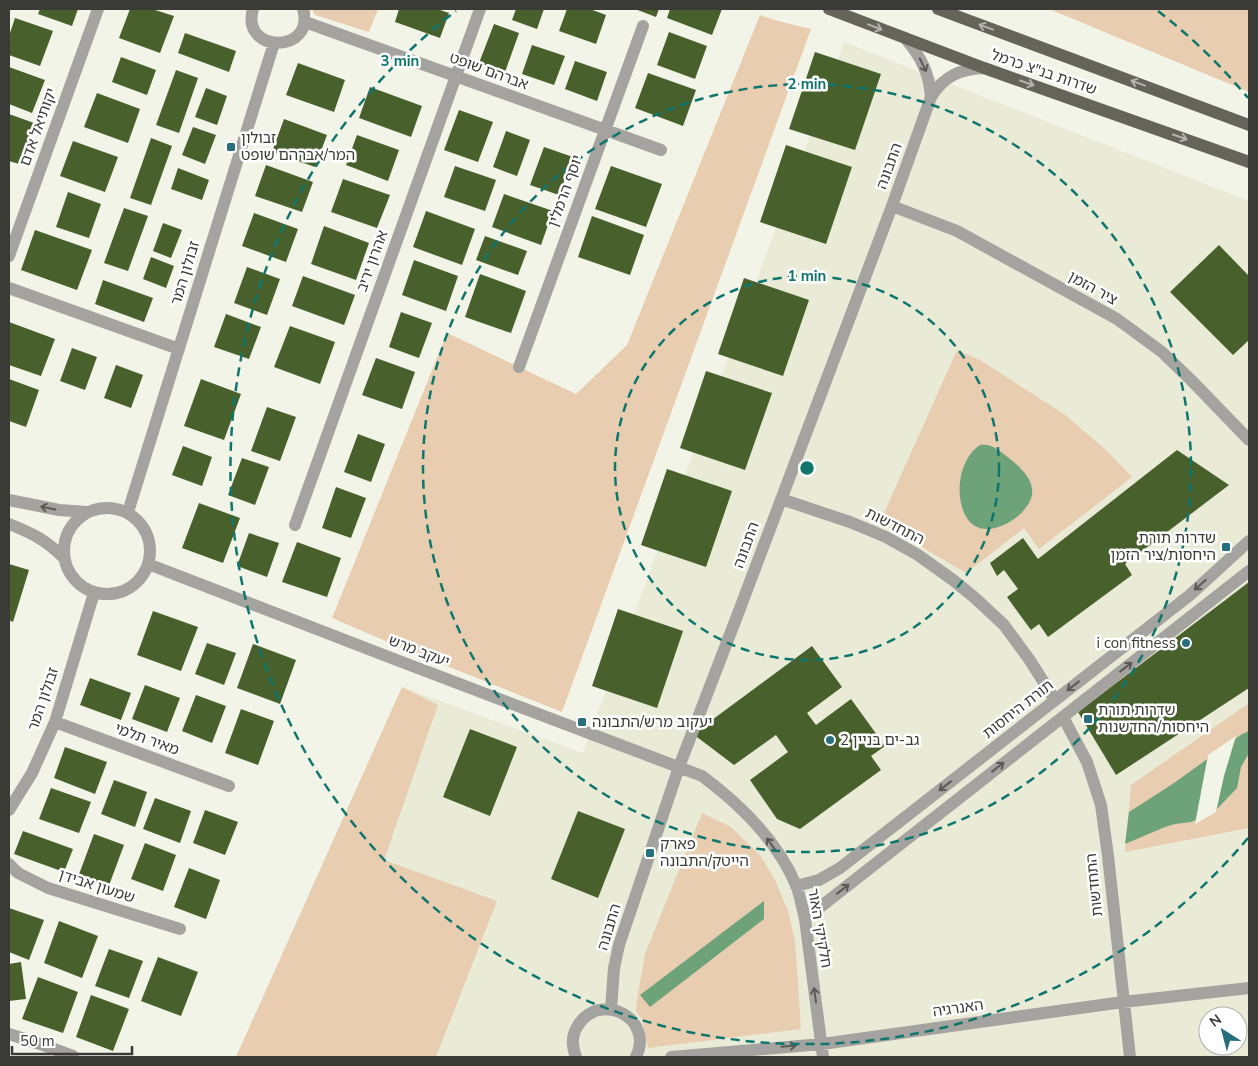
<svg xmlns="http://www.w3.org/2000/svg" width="1258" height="1066" font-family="'Nunito Sans','Noto Sans Hebrew',sans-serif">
	<rect width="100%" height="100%" fill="#f3f4e8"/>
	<!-- built -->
	<path fill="#e9ebd7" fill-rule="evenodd" d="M844,42L1249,201V1057H236L402,687L583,753ZM1208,1016H1238V1046H1208Z"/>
	<!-- green -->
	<path fill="#e9cdb0" d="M312,9H378L369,32L315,15Z
		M1049,9H1249V92Z
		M760,15L778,21L811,29L562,712L404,649L332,618L447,333L576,394L627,345Z
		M957,350L980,360L1064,414L1106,450L1132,477L1039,549L1024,528L966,573L880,522Z
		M402,687L438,705L384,860L497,901L436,1057H236Z
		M1249,703V828L1125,852L1131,785Z
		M702,813L731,827L760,855L775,880L788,911L795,941L801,1029L648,1048L642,1020L636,1011L637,1000L645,954Z"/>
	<!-- water -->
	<path fill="#6ea379" d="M980,445C992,443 1001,452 1010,459C1019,466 1031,477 1032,489C1036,512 988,544 969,521C953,501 958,459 980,445Z
		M1249,731V753L1241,767L1237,788L1218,808L1199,819L1191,822L1175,824L1165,827L1125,844L1129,812L1174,783L1242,734Z
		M764,901V919L650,1007L640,995Z"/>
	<!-- pier -->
	<path fill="#f3f4e8" d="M1236,736L1224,776L1216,812L1195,824L1208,755Z"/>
	<!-- building -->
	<path fill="#48612c" d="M40,9H78L72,26L38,14Z
		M130,9H152L174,16L160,53L119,38Z
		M399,9H437L449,13L440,38L395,22Z
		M516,9H544L537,29L512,20Z
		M567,9H590L606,15L596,44L559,31Z
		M635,9H659L656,17Z
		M670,9H722L712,35L667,18Z
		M15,18L53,31L40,66L9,55V36Z
		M494,24L519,33L505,72L479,63Z
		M669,32L707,46L695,79L657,65Z
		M185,33L236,51L229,72L178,53Z
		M532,45L565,56L554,85L522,74Z
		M815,52L881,74L855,150L789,129Z
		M121,57L156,70L147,95L112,82Z
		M575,61L607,72L597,101L565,89Z
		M298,63L345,80L334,112L286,95Z
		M9,67L45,80L32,113L9,104Z
		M176,70L198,78L179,133L156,125Z
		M648,73L696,90L683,126L635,108Z
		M370,87L422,106L411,137L359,118Z
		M206,88L227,96L217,125L195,117Z
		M97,93L140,109L128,143L84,127Z
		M459,110L493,122L478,162L444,150Z
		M9,114L34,123L19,164L9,161Z
		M284,119L327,135L315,167L272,152Z
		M193,127L216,135L205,164L182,155Z
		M506,131L530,140L517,176L493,167Z
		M357,135L399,150L388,181L346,165Z
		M151,138L172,146L151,205L130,198Z
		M73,141L118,157L105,192L60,176Z
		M786,145L852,167L826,244L760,222Z
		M544,147L573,157L559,195L530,185Z
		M266,165L313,182L302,212L255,196Z
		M455,166L496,180L485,211L444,197Z
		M611,166L662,184L646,227L595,209Z
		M178,168L209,180L202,200L171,189Z
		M343,179L390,195L377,228L331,212Z
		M68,192L101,204L89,238L56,227Z
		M504,194L553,211L541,245L492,227Z
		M124,208L148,216L128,271L104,263Z
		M426,211L475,229L462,265L413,247Z
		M254,213L298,229L286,262L242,246Z
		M592,216L644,235L630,275L578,257Z
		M163,223L182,230L171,258L153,251Z
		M324,226L369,243L356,280L311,264Z
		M35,230L92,250L77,290L21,270Z
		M485,236L527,251L518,275L476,260Z
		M1219,245L1249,276V340L1233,355L1170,292Z
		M151,257L174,266L166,288L143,279Z
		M414,260L458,276L446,311L402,295Z
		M247,267L280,279L267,315L234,303Z
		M480,274L526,291L511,333L465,317Z
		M303,276L355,295L344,325L292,306Z
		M744,278L809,300L783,376L718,354Z
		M103,280L153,298L144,322L95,304Z
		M401,312L432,323L419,358L389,347Z
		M226,314L261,327L249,359L214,347Z
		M9,322L55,339L41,376L9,365Z
		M290,326L335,342L320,384L274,367Z
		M72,348L97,357L85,390L60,381Z
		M376,358L415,372L402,409L362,395Z
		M116,365L143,375L131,408L104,398Z
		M706,371L772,393L745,470L680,448Z
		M9,379L39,390L26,427L9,421Z
		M201,379L241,394L224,440L184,426Z
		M267,407L296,417L280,461L251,451Z
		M358,434L385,444L371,482L344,472Z
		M183,446L212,457L202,486L172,475Z
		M1177,450L1229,485L1125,564L1132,575L1048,637L1039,624L1031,630L1007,597L1018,589L1004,570L997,576L990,563L1023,538L1038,559Z
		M242,458L269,467L255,505L228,495Z
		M667,469L732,491L706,567L641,545Z
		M336,487L366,498L351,538L322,528Z
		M199,503L240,518L223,563L182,548Z
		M249,533L279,543L267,577L237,566Z
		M297,542L341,558L327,597L282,582Z
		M9,564L29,570L13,622L9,620Z
		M1249,582V688L1116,775L1078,712Z
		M618,609L683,631L657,708L592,686Z
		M153,611L198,627L181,671L137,655Z
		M207,643L236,653L224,685L195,674Z
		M253,644L296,660L280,704L237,688Z
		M812,646L842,687L807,713L816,725L851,699L885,746L871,756L881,770L800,829L777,819L750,780L788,752L776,735L734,765L693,734Z
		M90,678L131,693L121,720L80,705Z
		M145,685L180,698L167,732L132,719Z
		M196,695L226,706L212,743L182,731Z
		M241,709L274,721L258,765L225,753Z
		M470,729L517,747L490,816L443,797Z
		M65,747L107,762L95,794L54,778Z
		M114,780L147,792L135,827L101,814Z
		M51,788L91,802L79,833L39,819Z
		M155,798L191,811L180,843L143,829Z
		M205,810L238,822L225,855L193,843Z
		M578,811L625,829L598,898L551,879Z
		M23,831L73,849L64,872L14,854Z
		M94,834L124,845L108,888L78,877Z
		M145,843L176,855L163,891L131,879Z
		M189,868L220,880L206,919L174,907Z
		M9,908L44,920L29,960L9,952Z
		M59,921L98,936L82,978L44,963Z
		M109,949L143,961L129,998L95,986Z
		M158,957L198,972L181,1016L141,1001Z
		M21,962L26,999L9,1001V964Z
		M38,977L78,992L63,1033L22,1019Z
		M91,995L129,1009L113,1051L76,1037Z"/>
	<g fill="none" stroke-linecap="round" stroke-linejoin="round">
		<!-- minor -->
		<path stroke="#a5a39f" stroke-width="12" d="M253,9C240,54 316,54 303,9
			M305,22L661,150
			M905,38C921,57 929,72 931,97
			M892,206L957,231L1117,319L1162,352L1192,381L1249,440
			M9,256L98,9
			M9,288L179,349
			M519,367L643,26
			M781,499L850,522L886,537L918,555L953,580L975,598L1004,625L1029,659L1055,700
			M9,500L59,510L87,512
			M64 551a43 43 0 1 1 86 0a43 43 0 1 1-86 0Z
			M128,512L274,43
			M9,524C32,533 46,540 64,558
			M295,525L480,9
			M148,564L394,659L702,776C741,805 777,840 796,885C800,895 802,907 805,919L823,1057
			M1063,717L1087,762L1101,805L1108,856L1130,1057
			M55,722L229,786
			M9,810L32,773L55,722L94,593
			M9,864L18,873L48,888L180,929
			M796,886L819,880L840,868L1190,595L1249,541
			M805,919L1249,571
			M611,1009L614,968L619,945L679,767L739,611L892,206L931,97C944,76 960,69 984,68
			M9,1034L43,1045L73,1056
			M576,1057C572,1047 571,1037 577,1027C599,989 655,1018 636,1057
			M671,1057L822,1044L1123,1002L1249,988"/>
		<!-- major -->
		<path stroke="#66635a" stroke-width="12" d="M829,9L984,68L1249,162
			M938,9L1249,125"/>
	</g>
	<!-- one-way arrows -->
	<defs><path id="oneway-shaft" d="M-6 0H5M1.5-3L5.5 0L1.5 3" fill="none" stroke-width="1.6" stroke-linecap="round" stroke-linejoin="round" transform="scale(1.25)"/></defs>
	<g stroke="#b2b1ac">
		<use href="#oneway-shaft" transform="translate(875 27) rotate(21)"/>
		<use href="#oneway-shaft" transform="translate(986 27) rotate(-160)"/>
		<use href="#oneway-shaft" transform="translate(1027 83) rotate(19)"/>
		<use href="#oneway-shaft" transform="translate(1138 83) rotate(-160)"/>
		<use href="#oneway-shaft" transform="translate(1180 137) rotate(19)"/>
	</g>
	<g stroke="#5a5a56">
		<use href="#oneway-shaft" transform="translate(923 65) rotate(64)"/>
		<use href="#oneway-shaft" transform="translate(48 508) rotate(-169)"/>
		<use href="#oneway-shaft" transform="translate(1200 585) rotate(138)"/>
		<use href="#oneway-shaft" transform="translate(1126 667) rotate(-38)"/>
		<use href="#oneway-shaft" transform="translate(1073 686) rotate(142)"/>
		<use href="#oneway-shaft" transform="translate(998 767) rotate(-38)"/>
		<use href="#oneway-shaft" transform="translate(945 786) rotate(142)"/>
		<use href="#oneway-shaft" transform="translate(771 844) rotate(-126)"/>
		<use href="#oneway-shaft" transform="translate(843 889) rotate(-38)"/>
		<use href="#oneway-shaft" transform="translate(815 995) rotate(-98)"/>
		<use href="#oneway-shaft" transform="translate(789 1046) rotate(-5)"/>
	</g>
	<!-- distance rings -->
	<g fill="none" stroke="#0f766e" stroke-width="2.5" stroke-dasharray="9 6">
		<circle cx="807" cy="468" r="192"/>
		<circle cx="807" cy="468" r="384"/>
		<path d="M1248 838A576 576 0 1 1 456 11M1158 11A576 576 0 0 1 1248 98"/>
	</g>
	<!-- markers -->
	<g fill="#286f7c" stroke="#fff" stroke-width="2">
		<rect x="226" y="142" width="10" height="10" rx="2.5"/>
		<rect x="1221" y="542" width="10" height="10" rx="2.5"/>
		<circle cx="1186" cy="643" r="5"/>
		<rect x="1083" y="714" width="10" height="10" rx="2.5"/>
		<rect x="577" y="717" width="10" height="10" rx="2.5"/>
		<circle cx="830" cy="740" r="5"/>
		<rect x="645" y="848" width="10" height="10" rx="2.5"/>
	</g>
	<g text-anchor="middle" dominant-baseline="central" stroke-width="5" stroke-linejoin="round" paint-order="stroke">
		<!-- street labels -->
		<g font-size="15" fill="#3a3b36" stroke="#fff">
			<text transform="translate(489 71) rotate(20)">אברהם שופט</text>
			<text transform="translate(1044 72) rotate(19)">שדרות בנ"צ כרמל</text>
			<text transform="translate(38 127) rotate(-70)">יקותיאל אדם</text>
			<text transform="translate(889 166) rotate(-70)">התבונה</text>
			<text transform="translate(565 191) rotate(-70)">יוסף הרמלין</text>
			<text transform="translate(372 261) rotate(-70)">אהרון יריב</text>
			<text transform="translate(185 273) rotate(-73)">זבולון המר</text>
			<text transform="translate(1093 288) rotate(29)">ציר הזמן</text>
			<text transform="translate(895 526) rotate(27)">התחדשות</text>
			<text transform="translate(746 545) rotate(-70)">התבונה</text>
			<text transform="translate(419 651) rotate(21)">יעקב מרש</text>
			<text transform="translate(43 699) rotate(-71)">זבולון המר</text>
			<text transform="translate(1018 709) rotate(-38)">תורת היחסות</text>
			<text transform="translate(147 739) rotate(20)">מאיר תלמי</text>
			<text transform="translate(1094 885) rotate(-96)">התחדשות</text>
			<text transform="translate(97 886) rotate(18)">שמעון אבידן</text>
			<text transform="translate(609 927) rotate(-73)">התבונה</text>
			<text transform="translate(820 928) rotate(80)">חלקיקי האור</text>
			<text transform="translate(958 1008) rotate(-8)">האנרגיה</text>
		</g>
		<!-- poi labels -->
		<g font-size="15" fill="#3a3b36" stroke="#fff" text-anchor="start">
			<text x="241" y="138">זבולון<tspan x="241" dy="17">המר/אברהם שופט</tspan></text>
			<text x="1216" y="538" text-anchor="end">שדרות תורת<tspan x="1216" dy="17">היחסות/ציר הזמן</tspan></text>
			<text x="1176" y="643" text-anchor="end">i con fitness</text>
			<text x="1098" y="710">שדרות תורת<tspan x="1098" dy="17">היחסות/החדשנות</tspan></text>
			<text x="592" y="722">יעקוב מרש/התבונה</text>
			<text x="840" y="740">גב-ים בניין 2</text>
			<text x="660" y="844">פארק<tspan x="660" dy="17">הייטק/התבונה</tspan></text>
		</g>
	</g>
	<circle cx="807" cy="468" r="8" fill="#0f766e" stroke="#fff" stroke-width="2.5"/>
	<g font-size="15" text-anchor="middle" font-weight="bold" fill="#0f766e" stroke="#fff" stroke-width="5" stroke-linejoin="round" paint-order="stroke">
		<text x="400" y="66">3 min</text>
		<text x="807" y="89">2 min</text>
		<text x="807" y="281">1 min</text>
	</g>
	<!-- border -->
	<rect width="1258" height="1066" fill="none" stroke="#3a3b36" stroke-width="20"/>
	<!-- north arrow -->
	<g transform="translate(1223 1031) rotate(324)"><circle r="24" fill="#ffffff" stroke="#b0b1af"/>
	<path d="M0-4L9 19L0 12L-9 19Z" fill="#286f7c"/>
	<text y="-8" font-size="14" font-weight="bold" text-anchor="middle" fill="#3a3b36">N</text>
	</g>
	<!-- scale -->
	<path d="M12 1046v8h120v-8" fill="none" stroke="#3a3b36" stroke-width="2.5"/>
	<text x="20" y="1046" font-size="15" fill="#3a3b36" stroke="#ffffff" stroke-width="4" paint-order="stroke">50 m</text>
</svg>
